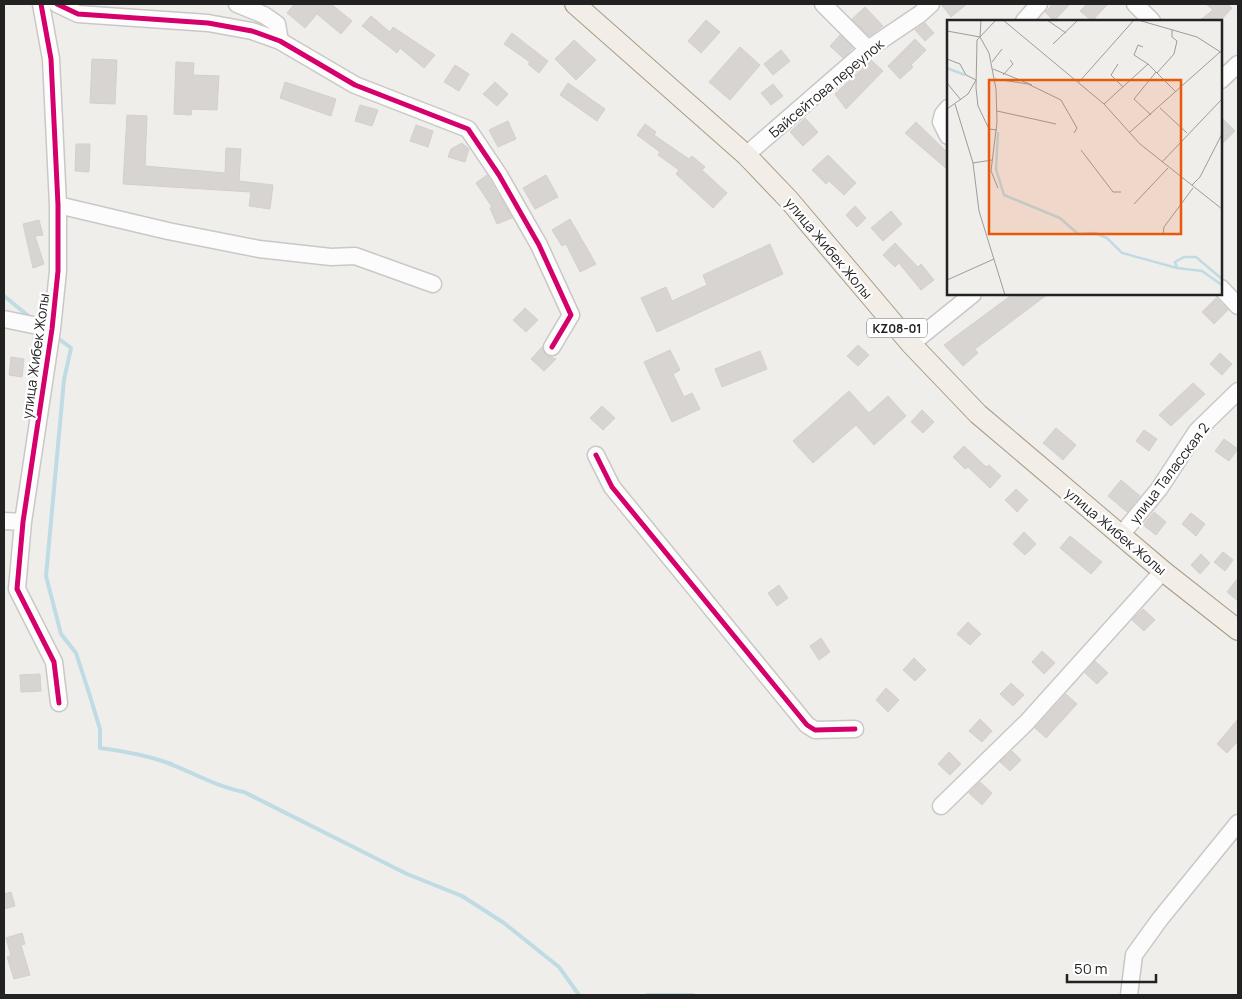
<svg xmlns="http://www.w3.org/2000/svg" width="1242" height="999" font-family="Manrope,sans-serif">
	<rect width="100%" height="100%" fill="#f0eeeb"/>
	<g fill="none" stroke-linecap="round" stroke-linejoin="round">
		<!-- stream -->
		<path stroke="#bfdbe3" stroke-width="4" d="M4,296L31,318
			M55,336L71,348L64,380L46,576L61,634L76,653L89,693L100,729V748C123,751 146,755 168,763C194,773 217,787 244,792L407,874L462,896L504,923L559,967L579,995
			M647,995H693"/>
	</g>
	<!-- building -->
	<path fill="#d7d4d2" stroke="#d3d0cc" d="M294,4H331L352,21L341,34L317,14L305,28L287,13Z
		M941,4H967L951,17Z
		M1053,4H1070L1054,21L1045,12Z
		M1087,4H1108L1092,21L1080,11Z
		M1206,4H1227L1232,8L1220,21H1199L1213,10Z
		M865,7L883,26L869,36L852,19Z
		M371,16L390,32L393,27L435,55L424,68L400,48L397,53L362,26Z
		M706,20L720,32L701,53L688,41Z
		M925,23L934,33L925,41L915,30Z
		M512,33L548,61L539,73L528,64L530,62L504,44Z
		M840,35L853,48L843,58L830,46Z
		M915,39L926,50L911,65L913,67L900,79L888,66Z
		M574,40L596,60L576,80L555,59Z
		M740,47L760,65L730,100L709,82Z
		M781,50L790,61L773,75L764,64Z
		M92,59L117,60L115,104L90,103Z
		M871,60L883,71L846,109L835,94Z
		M176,62L194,63L193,75L219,76L217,110L192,109L191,115L174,114Z
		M455,65L469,74L459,91L444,82Z
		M285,82L336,99L331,116L280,98Z
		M495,82L508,94L497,106L483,94Z
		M568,83L605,109L597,121L560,95Z
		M773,84L783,96L771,105L761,93Z
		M360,105L378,110L372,126L355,121Z
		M127,115L147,116L145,166L225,173L226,148L241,149L239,181L273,185L270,209L249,206L251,192L123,184Z
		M1221,117L1235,131L1221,145Z
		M805,118L818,132L803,146L790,132Z
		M508,121L516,139L498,147L489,130Z
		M916,122L948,153V170L905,133Z
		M645,124L656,132L654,135L689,159L692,156L705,167L702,170L727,193L713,208L676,174L679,170L658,155L660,152L637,135Z
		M416,125L433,131L428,147L410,141Z
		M462,143L469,149L465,162L448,157L451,149Z
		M76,144H90L89,172L75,171Z
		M828,155L856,183L844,195L829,181L826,184L812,170Z
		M487,175L512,218L497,224L490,208L492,207L476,183Z
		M546,175L558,197L535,209L523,188Z
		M855,206L866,218L857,227L846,215Z
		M891,211L902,224L883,241L871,228Z
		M570,219L596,264L580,272L566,244L562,246L552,230Z
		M39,220L43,235L35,236L44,264L33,268L23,224Z
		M895,243L918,267L921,264L934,280L921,290L899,263L895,267L883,255Z
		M770,244L783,274L657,332L641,298L666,287L672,301L707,285L703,275Z
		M1013,294H1048L975,349L978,353L963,366L944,345Z
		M1216,298L1228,310L1214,324L1202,312Z
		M525,308L538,320L526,332L513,320Z
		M858,345L869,355L858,366L847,356Z
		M542,347L547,355L556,359L544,371L531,359Z
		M670,350L680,370L673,374L684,397L692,393L700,409L672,422L644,362Z
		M760,351L767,369L722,387L715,369Z
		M1220,353L1232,364L1222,375L1210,364Z
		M11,357L24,359L22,377L9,375Z
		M1193,383L1205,394L1171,426L1159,415Z
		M849,391L869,413L888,396L906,416L874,445L856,425L813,463L793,441Z
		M602,406L615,418L603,430L590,418Z
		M922,410L934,422L923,433L911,422Z
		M1056,428L1076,445L1063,460L1043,443Z
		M1144,430L1157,439L1149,451L1136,441Z
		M1224,439L1238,449L1229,461L1215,451Z
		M964,446L986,467L989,465L1001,476L990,488L968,467L965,469L953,457Z
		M1121,480L1140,496L1127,512L1108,496Z
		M1016,489L1028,500L1017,512L1005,500Z
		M1154,512L1166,522L1156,535L1143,525Z
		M1191,513L1205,524L1196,536L1182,524Z
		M1024,532L1036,544L1025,555L1013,544Z
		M1070,536L1102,562L1091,574L1060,548Z
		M1223,552L1233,560L1225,571L1214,562Z
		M1201,554L1210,563L1200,574L1191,565Z
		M1238,578V601L1227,592Z
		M779,585L788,598L777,606L768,593Z
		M1143,609L1155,620L1144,631L1132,620Z
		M968,622L981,634L970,645L957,634Z
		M821,638L830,652L819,660L810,646Z
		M1042,651L1055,663L1044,674L1032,662Z
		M914,658L926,670L915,681L903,670Z
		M1095,661L1108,673L1097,684L1085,673Z
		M40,674L41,691L21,692L20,675Z
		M1011,683L1024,695L1013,706L1000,694Z
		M886,688L899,700L888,712L876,700Z
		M1066,694L1077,704L1046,738L1035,728Z
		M980,719L992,731L982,742L969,731Z
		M1238,719V741L1227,753L1217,744Z
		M1012,751L1021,760L1010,771L1000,762Z
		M949,752L961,764L950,775L938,764Z
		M980,782L992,793L982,805L969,793Z
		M11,892L15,906L4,909V894Z
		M22,933L25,944L21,945L30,975L14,979L7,957L11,956L6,938Z"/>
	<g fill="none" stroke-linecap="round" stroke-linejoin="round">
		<!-- minor casing -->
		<g stroke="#c9c8c7" stroke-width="19">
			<path id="minor" d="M41,4L51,59L58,205V271L52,329L23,522L17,589L54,662L59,703
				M57,4L78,14L208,23L252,31L280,41L355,85L468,129L499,175L539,245L571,315L552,347
				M237,4L264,15L277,24L280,41
				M823,4L868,49
				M1135,4L1152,21
				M1024,21L1039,4
				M1221,80L1238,64
				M948,108L943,114L941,122L948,136
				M746,155L868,49L920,14L931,4
				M58,205L168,231L259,249L331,257L355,256L433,284
				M1221,288L1238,306
				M4,319L52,329
				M911,344L973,294
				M596,455L612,487L807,725L815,730L855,729
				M4,521L23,522
				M1121,535L1159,489L1197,431L1238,391
				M941,806L1027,722L1163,571
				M1129,995L1134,955L1160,919L1238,823"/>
		</g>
		<!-- major casing -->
		<g stroke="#a79c86" stroke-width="22">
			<path id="major" d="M575,4L746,155L789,200L911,344L978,414L1163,571L1238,630"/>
		</g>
		<!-- minor -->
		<use href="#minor" stroke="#fdfcfc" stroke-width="16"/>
		<!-- major -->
		<use href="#major" stroke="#f3ede7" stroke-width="20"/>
		<!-- cycleway casing -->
		<g stroke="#fff" stroke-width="8">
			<path id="cycleway" d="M41,4L51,59L58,205V271L52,329L23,522L17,589L54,662L59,703
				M57,4L78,14L208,23L252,31L280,41L355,85L468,129L499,175L539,245L571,315L552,347
				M596,455L612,487L807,725L815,730L855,729"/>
		</g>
		<!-- cycleway -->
		<use href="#cycleway" stroke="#d6006c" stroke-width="5"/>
	</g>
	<g text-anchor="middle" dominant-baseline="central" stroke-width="4.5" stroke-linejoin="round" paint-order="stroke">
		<!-- shield labels -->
		<rect fill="#fff" stroke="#646464" stroke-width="1" x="867" y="318.5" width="60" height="19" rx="4"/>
		<g font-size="12" font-weight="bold" fill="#222">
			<text x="897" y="328">KZ08-01</text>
		</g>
		<!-- street labels -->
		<g font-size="14" fill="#222" stroke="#fff">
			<text transform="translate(826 88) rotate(-40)">Байсейтова переулок</text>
			<text transform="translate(829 248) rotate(50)">улица Жибек Жолы</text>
			<text transform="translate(35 356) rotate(-82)">улица Жибек Жолы</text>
			<text transform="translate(1169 473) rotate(-53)">улица Таласская 2</text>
			<text transform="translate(1116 531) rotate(40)">улица Жибек Жолы</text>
		</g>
	</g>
	<!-- overview -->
	<g transform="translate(947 20)">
		<rect width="275" height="275" fill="#f0eeeb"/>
		<path fill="none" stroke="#bfdbe3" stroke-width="2.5" d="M0,48L18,55M51,112L49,149L57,175L113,198L131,214L148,213L160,218L175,233L230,248L255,251L275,265M230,248L228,242L237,237H249L275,259"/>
		<path fill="none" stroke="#9e9c9b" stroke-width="1" d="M49,0L30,20L29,68L31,86L42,109L50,110M56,0L157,84L193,124L275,189M100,0L119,13M191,0L250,17L275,33M0,11L33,17L42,33L49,69L50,102L44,151L51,168M33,17L34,0M106,24L131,0M196,27L191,25L187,35L201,44L229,72M0,39L13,44L19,55L29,60L21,74L0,89M45,42L55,29M171,44L164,55L176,67M46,49L85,65M210,53L227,34L230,21L225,17V10M56,55L66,44L63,40M48,59L81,64L114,80L130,108L127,113M132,62L187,0M0,63L14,80M8,84L26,143L32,191L58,275M157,84L201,44M213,88L240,113M50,91L109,104M204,95L187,79L209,52M183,112L273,32M134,130L166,172H174M215,142L275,79M26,143L45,140M245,165L253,157L275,114M187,184L221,148M216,215L217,207L246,168M0,260L47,239"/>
		<path fill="#e8590c" fill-opacity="0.15" stroke="#e8590c" stroke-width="2.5" d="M42,60H234V214H42Z"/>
		<rect width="275" height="275" fill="none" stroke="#222" stroke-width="2.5"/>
	</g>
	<!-- border -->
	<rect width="1242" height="999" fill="none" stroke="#222222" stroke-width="10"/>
	<!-- scale -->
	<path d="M1067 974v8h89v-8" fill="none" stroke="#222222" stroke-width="2.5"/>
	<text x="1074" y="974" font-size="15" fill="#222222" stroke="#ffffff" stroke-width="4" paint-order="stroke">50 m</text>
</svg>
